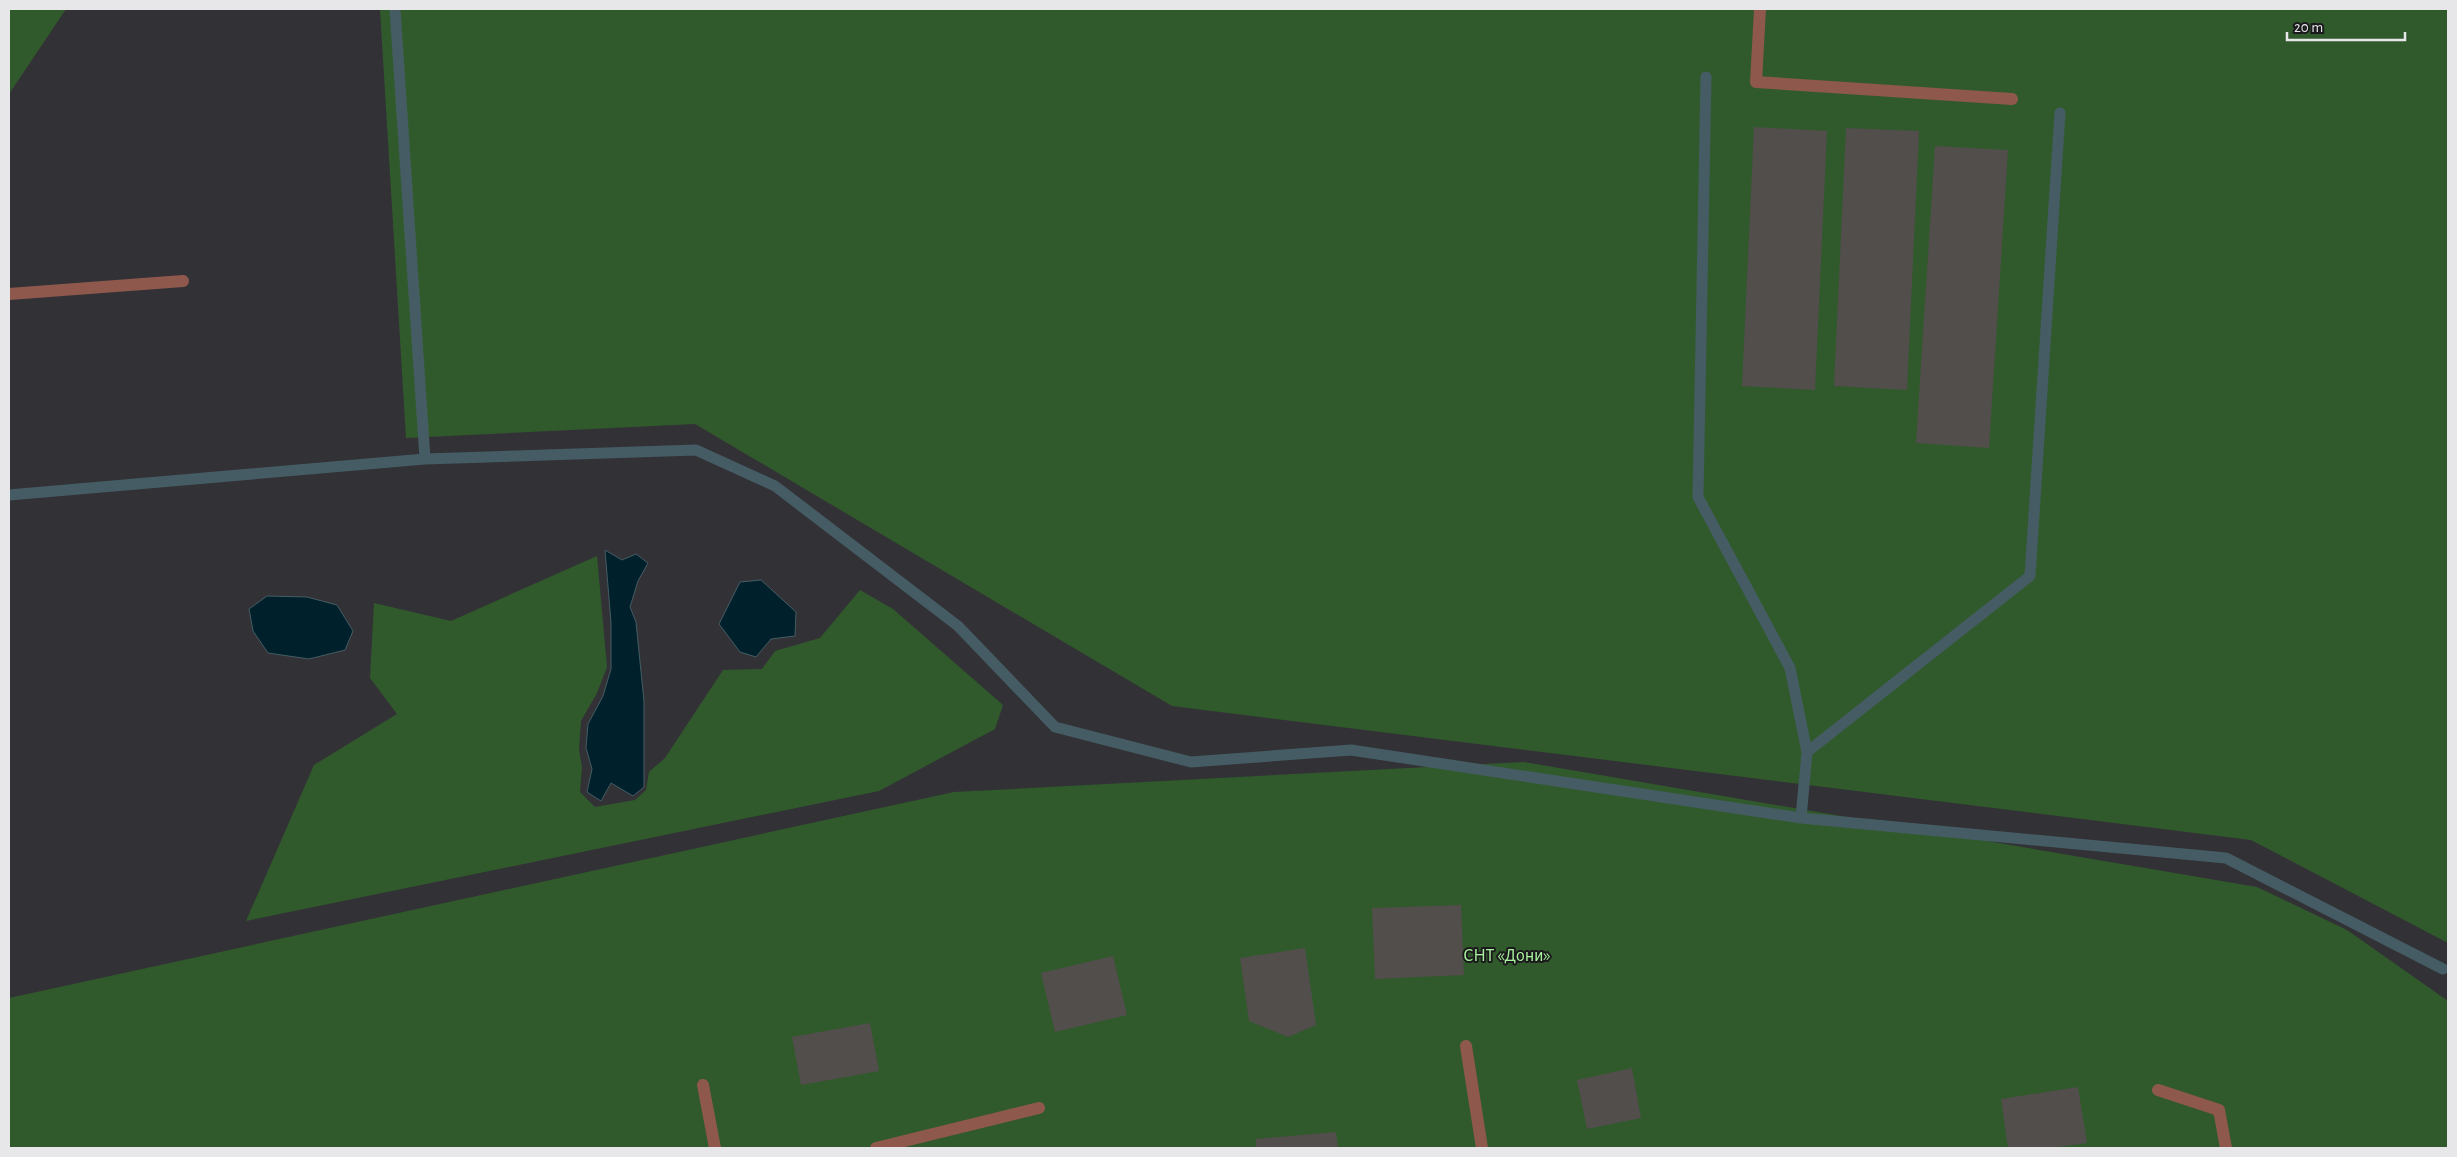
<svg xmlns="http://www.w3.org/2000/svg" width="2457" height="1157" font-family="'Alegreya Sans',sans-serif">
	<rect width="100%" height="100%" fill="#323236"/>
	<!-- green -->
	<path fill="#315a2c" d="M9,9H66L9,94Z
		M380,9H2448V943L2251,840L1172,706L695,424L406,438Z
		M597,556L607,667L597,693L581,721L579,750L582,767L580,792L595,807L635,800L646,790L649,772L665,758L723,670L762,669L775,651L820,638L860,590L893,609L1003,705L995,729L879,791L246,921L314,765L397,714L370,678L374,603L451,621Z
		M1524,762L2257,887L2347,930L2448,1001V1148H9V998L954,792Z"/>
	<!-- water -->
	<path fill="#00212b" stroke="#455c64" d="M605,550L622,560L636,554L648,563L638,581L630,607L636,622L644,701V787L633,796L611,783L601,801L587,792L592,769L586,748L588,724L603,696L611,669V623Z
		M761,580L796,612L795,636L771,639L756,657L740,652L719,624L740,582Z
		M267,596L307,597L337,605L353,631L345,650L309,659L268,653L253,631L249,609Z"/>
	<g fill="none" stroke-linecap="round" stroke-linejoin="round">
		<!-- stream -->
		<path stroke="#455c64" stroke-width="11" d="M395,9L425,459
			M1706,77L1698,497L1790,668L1807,752L1801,818
			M9,495L425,459L696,450L775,486L958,626L1055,727L1191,762L1351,750L1801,818L2226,858L2443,969
			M1807,752L2030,576L2060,113"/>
	</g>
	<!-- building -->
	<path fill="#514e4b" d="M1754,127L1827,131L1815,390L1742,386Z
		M1846,128L1919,131L1907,390L1834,386Z
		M1935,146L2008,150L1989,448L1916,443Z
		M1461,905L1464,975L1375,979L1372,908Z
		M1305,948L1316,1025L1288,1037L1249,1021L1240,958Z
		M1113,956L1127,1015L1055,1032L1041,973Z
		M870,1023L879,1071L801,1085L792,1037Z
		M1632,1068L1641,1118L1587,1129L1577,1080Z
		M2078,1087L2087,1143L2051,1148H2008L2001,1099Z
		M1336,1132L1338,1148H1256V1139Z"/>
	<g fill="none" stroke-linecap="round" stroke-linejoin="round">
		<!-- lane -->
		<path stroke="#8e584d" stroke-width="12" d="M1760,9L1756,82L2012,99
			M9,294L183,281
			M1466,1046L1482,1148
			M703,1085L715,1148
			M2158,1090L2219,1110L2226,1148
			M876,1148L1039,1108"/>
	</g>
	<g text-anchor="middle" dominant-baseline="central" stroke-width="4" stroke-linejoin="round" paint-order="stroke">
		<!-- park labels -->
		<g font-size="18" fill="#aaf49f" stroke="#1a1a1c">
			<text x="1507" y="956">СНТ «Дони»</text>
		</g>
	</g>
	<!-- border -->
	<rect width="2457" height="1157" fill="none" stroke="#e7e7ea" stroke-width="20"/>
	<!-- scale -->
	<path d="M2287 32v8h118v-8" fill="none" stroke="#e7e7ea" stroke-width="2.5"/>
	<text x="2294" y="32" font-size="15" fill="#e7e7ea" stroke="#1a1a1c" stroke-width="4" paint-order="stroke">20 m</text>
</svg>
